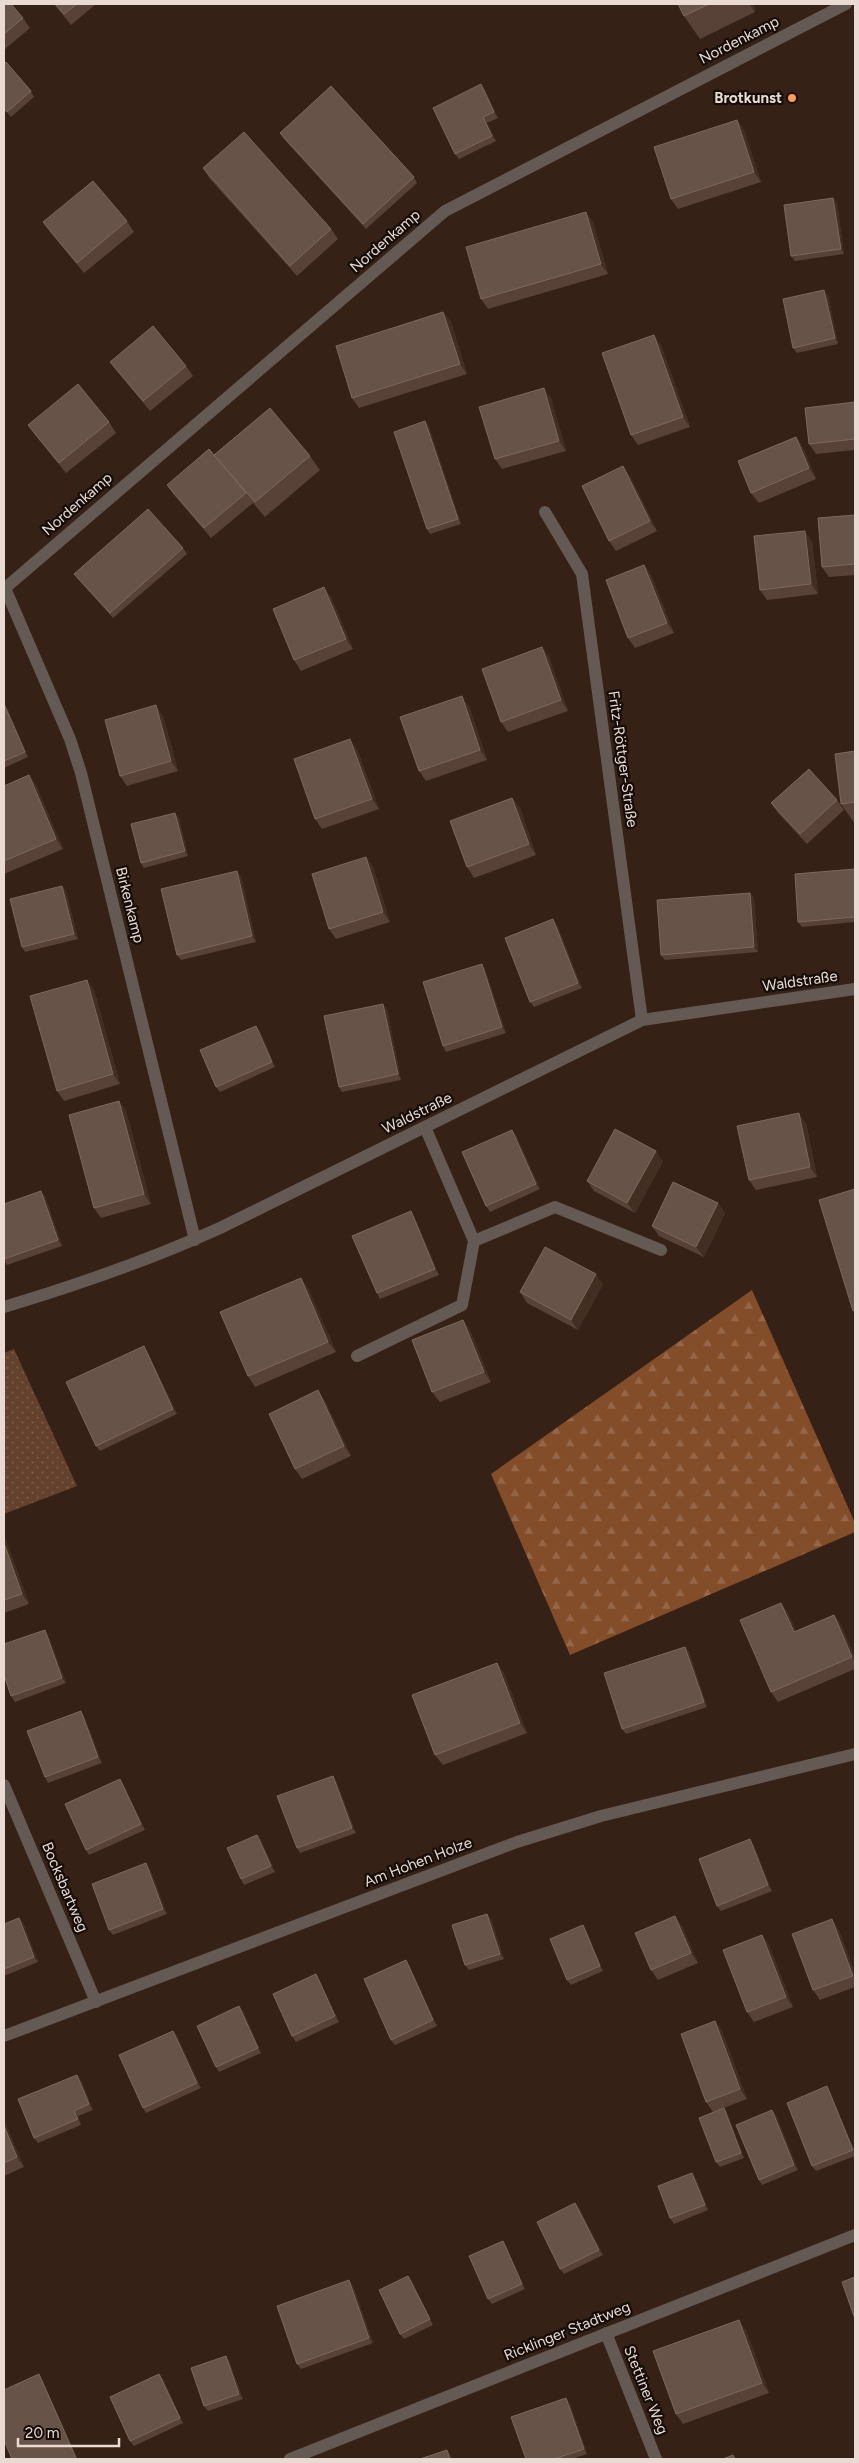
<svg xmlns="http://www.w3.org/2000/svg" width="859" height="2463" font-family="Figtree,sans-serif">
	<defs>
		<pattern id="forest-firs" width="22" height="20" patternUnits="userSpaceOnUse" patternTransform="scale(1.25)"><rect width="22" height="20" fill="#844d2a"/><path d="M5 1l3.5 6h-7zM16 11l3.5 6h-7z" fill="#956648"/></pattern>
		<pattern id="park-dots" width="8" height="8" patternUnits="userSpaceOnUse" patternTransform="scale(1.25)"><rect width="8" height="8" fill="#63412c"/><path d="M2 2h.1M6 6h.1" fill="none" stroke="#795c4a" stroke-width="1.8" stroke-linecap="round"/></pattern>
	</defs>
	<rect width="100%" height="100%" fill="#352115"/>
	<!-- forest -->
	<path fill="url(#forest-firs)" d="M752,1290L855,1523V1532L570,1655L491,1474Z"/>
	<!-- park -->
	<path fill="url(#park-dots)" d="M14,1349L77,1486L4,1514V1353Z"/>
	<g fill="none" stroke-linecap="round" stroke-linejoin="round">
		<!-- minor -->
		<path stroke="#645953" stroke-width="12" d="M545,512L582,574L642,1020
			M5,588L70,739L81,773L195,1240
			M4,589L445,211L846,4
			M474,1241L555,1207L661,1250
			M4,1307C77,1285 150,1260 220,1228L642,1020L855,989
			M357,1356L462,1305L474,1241L425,1127
			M4,1785L96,2002
			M4,2036L517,1842L601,1816L855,1754
			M606,2333L656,2459
			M290,2459L855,2235"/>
	</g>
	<!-- wall -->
	<path fill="#584237" d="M4,4L23,18L30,28L4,50Z
		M54,4H96L71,25Z
		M678,4H754L755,12L700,39L684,16Z
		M4,64L31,91L34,97L11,117L4,109Z
		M485,90L498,118L487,123L496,141L459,159L455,154Z
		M737,120L744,130L761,182L678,209L671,199Z
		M280,133L414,177L417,183L366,229L283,138Z
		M203,168L331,229L338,239L297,276L210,179Z
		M833,198L837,203L844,254L795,261L791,256Z
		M127,221L134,232L84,273L50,232L43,222Z
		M593,222L608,274L488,309L481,299Z
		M828,295L838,344L797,353L793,348Z
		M443,312L451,322L467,374L359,408L352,398Z
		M661,345L690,427L638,445L631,435Z
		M110,362L186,366L193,376L150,411L118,372Z
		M551,398L566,451L502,469L495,459Z
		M855,402V450L816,454L809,444Z
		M425,421L429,427L461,524L430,534L427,529Z
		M109,422L116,433L66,473L35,435L28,425Z
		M796,437L803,447L816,479L759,503L751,493Z
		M310,456L320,470L265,517L253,503L211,538L174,495L167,485L217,458Z
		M630,476L657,531L616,551L609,541Z
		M855,515V575L829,577L822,567Z
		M812,541L818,594L767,600L760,590Z
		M183,548L187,554L113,618L78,579L74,574Z
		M644,565L651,575L674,633L635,648L628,638Z
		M331,597L353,649L301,671L294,660Z
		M542,647L549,657L568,711L508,732L501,722Z
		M4,704L8,710L28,757L4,768Z
		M469,706L487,760L426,781L419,771Z
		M163,716L178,771L127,786L120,776Z
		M357,749L379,809L322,829L315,819Z
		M855,751V824L841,804Z
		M29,775L36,785L63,849L4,874V786Z
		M512,798L520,808L536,855L474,878L467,867Z
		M837,800L844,810L807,844L778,813L771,803Z
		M175,813L179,818L188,856L144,868L141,863Z
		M366,857L373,867L390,922L336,939L329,929Z
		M855,869V922L802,927L798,922Z
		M241,876L256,942L181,960L177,955Z
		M66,891L78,939L25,952L22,947Z
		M750,893L754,898L758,952L665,960L661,955Z
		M557,925L582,988L534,1007L530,1002Z
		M485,969L506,1033L446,1052L443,1046Z
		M87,980L94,990L120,1084L64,1101L57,1091Z
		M383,1004L387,1009L401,1080L342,1092L339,1087Z
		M256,1026L260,1031L275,1067L220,1092L216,1087Z
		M119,1101L126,1111L151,1204L101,1218L94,1208Z
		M806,1123L817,1177L756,1190L749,1180Z
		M512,1130L516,1135L540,1189L490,1212L486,1206Z
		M663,1161L635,1213L594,1191L587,1181Z
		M45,1196L62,1246L7,1265L4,1259Z
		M718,1203L725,1213L704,1257L659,1236L652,1226Z
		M411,1211L414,1216L439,1275L380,1299L377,1293Z
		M603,1284L578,1330L527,1303L520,1292Z
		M308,1288L336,1352L255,1387L248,1376Z
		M463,1320L470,1330L491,1382L440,1402L432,1392Z
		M147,1351L177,1414L100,1451L96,1446Z
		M318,1390L325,1401L351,1456L302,1479L295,1469Z
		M4,1537L6,1540L29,1604L4,1613Z
		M781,1603L788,1613L796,1631L834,1615L841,1625L855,1658V1669L778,1702L771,1692Z
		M48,1635L66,1683L15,1702L11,1696Z
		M685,1647L689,1652L707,1707L626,1734L622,1729Z
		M497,1663L504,1673L527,1733L443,1765L435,1755Z
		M84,1716L102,1763L48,1783L45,1777Z
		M333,1776L336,1781L356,1833L300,1853L297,1848Z
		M123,1784L145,1830L89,1855L86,1850Z
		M257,1835L261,1840L275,1872L244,1885L241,1879Z
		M753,1844L772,1891L721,1911L717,1906Z
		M150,1869L167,1914L113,1935L109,1930Z
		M487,1914L491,1919L504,1959L469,1970L465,1965Z
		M19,1918L23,1923L38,1962L4,1976V1924Z
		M682,1926L698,1963L658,1980L651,1970Z
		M586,1930L603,1971L571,1985L567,1980Z
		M839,1930L855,1974V1987L820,2000L813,1990Z
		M762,1935L769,1945L793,2007L754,2022L747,2012Z
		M409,1965L437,2026L395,2045L391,2040Z
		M316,1974L319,1979L339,2022L296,2042L292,2036Z
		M239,2006L243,2011L261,2053L219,2072L216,2067Z
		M715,2021L722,2031L747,2099L713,2112L706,2102Z
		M173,2031L177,2036L201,2088L146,2113L143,2108Z
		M81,2080L93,2110L78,2116L81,2125L38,2143L34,2138Z
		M830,2092L855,2152V2156L816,2171L812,2166Z
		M724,2108L727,2113L744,2158L720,2167L716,2162Z
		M776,2115L798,2170L762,2185L759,2180Z
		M4,2120L24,2167L4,2176Z
		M696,2179L708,2210L674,2224L670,2218Z
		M575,2203L579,2208L603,2255L564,2274L560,2269Z
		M506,2246L525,2289L492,2304L488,2299Z
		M408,2276L412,2281L433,2325L404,2339L400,2334Z
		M353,2286L373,2343L301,2369L297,2364Z
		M746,2330L769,2393L683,2424L676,2414Z
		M226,2356L229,2361L243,2399L208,2411L204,2406Z
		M159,2374L163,2379L183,2423L134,2446L130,2441Z
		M566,2398L570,2404L587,2454L572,2459H526Z"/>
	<!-- shaded-wall -->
	<path fill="#432e22" d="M749,4H754L755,12Z
		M481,84L485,90L498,118L494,112Z
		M483,117L487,123L496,141L492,136Z
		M737,120L744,130L761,182L754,172Z
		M833,198L837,203L844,254L841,249Z
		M586,212L593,222L608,274L601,264Z
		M824,290L828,295L838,344L835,338Z
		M443,312L451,322L467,374L460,364Z
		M654,335L661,345L690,427L683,417Z
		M544,388L551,398L566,451L559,441Z
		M425,421L429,427L461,524L458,519Z
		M796,437L803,447L816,479L809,468Z
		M623,466L630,476L657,531L650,521Z
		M805,531L812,541L818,594L811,584Z
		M644,565L651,575L674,633L667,623Z
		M324,587L331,597L353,649L346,639Z
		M542,647L549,657L568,711L561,700Z
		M462,696L469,706L487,760L480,750Z
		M4,704L8,710L28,757L25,752Z
		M156,705L163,716L178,771L171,761Z
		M350,739L357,749L379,809L372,799Z
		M29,775L36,785L63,849L56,839Z
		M512,798L520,808L536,855L529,844Z
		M175,813L179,818L188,856L185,851Z
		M366,857L373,867L390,922L383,912Z
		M237,871L241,876L256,942L252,936Z
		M62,886L66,891L78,939L74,934Z
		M750,893L754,898L758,952L754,947Z
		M553,919L557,925L582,988L578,983Z
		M482,964L485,969L506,1033L502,1027Z
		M87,980L94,990L120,1084L113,1074Z
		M383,1004L387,1009L401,1080L398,1074Z
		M256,1026L260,1031L275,1067L272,1062Z
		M119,1101L126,1111L151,1204L144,1194Z
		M799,1113L806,1123L817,1177L810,1167Z
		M512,1130L516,1135L540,1189L536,1184Z
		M656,1151L663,1161L635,1213L627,1203Z
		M41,1191L45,1196L62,1246L58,1240Z
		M718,1203L725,1213L704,1257L696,1247Z
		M411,1211L414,1216L439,1275L435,1269Z
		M596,1274L603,1284L578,1330L571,1320Z
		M301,1278L308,1288L336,1352L328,1342Z
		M463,1320L470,1330L491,1382L484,1372Z
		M144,1346L147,1351L177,1414L173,1409Z
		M318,1390L325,1401L351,1456L344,1446Z
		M4,1537L6,1540L29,1604L22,1594L4,1543Z
		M781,1603L788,1613L801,1642L794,1632Z
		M834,1615L841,1625L855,1658V1661L852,1657Z
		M45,1630L48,1635L66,1683L62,1678Z
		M685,1647L689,1652L707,1707L704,1702Z
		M497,1663L504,1673L527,1733L520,1723Z
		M81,1711L84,1716L102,1763L98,1757Z
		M333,1776L336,1781L356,1833L352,1828Z
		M120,1779L123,1784L145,1830L141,1824Z
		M257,1835L261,1840L275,1872L271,1866Z
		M750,1839L753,1844L772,1891L768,1885Z
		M146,1863L150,1869L167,1914L163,1909Z
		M487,1914L491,1919L504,1959L500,1954Z
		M675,1916L682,1926L698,1963L691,1953Z
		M19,1918L23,1923L38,1962L34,1957Z
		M832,1919L839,1930L855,1974V1979L853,1976Z
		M583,1925L586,1930L603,1971L600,1966Z
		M762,1935L769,1945L793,2007L786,1997Z
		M406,1960L409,1965L437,2026L433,2020Z
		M316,1974L319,1979L339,2022L335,2016Z
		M239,2006L243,2011L261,2053L258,2048Z
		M715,2021L722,2031L747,2099L740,2089Z
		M173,2031L177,2036L201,2088L197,2083Z
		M77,2075L81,2080L93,2110L89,2104Z
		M827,2086L830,2092L855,2153L853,2150Z
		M724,2108L727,2113L744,2158L741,2153Z
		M772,2110L776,2115L798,2170L794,2165Z
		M74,2111L78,2116L81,2125Z
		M4,2120L24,2167L17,2157L4,2126Z
		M692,2173L696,2179L708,2210L705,2205Z
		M575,2203L579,2208L603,2255L599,2250Z
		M503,2241L506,2246L525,2289L522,2284Z
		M408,2276L412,2281L433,2325L430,2319Z
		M349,2280L353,2286L373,2343L369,2338Z
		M739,2320L746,2330L769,2393L762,2383Z
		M226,2356L229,2361L243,2399L239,2394Z
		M39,2374L42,2379L78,2459L76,2458Z
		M159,2374L163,2379L183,2423L180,2418Z
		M566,2398L570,2404L587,2454L584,2449Z
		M447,2450L451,2455L452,2459H450Z"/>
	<!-- building -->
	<path fill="#685348" stroke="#7c685d" d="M4,4H11L23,18L4,34Z
		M55,4H77L64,14Z
		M678,4H709L684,16Z
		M6,62L31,91L7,112L4,108V64Z
		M481,84L494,112L483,117L492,136L455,154L433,108Z
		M331,86L414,177L363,224L280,133Z
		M737,120L754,172L671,199L654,147Z
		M244,132L331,229L290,266L203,168Z
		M93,181L127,221L77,263L43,222Z
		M833,198L841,249L791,256L784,205Z
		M586,212L601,264L481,299L466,247Z
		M824,290L835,338L793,348L783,299Z
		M443,312L460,364L352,398L336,346Z
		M153,326L186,366L143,401L110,362Z
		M654,335L683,417L631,435L602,353Z
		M78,384L109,422L59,463L28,425Z
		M544,388L559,441L495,459L479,407Z
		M855,402V439L809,444L805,408Z
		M270,408L310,456L255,502L214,455Z
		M425,421L458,519L427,529L394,432Z
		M796,437L809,468L751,493L738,461Z
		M209,449L246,493L204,528L167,485Z
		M623,466L650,521L609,541L582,486Z
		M148,509L183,548L110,613L74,574Z
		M855,515V564L822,567L818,518Z
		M805,531L811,584L760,590L754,536Z
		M644,565L667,623L628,638L606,580Z
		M324,587L346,639L294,660L273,609Z
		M542,647L561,700L501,722L482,669Z
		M462,696L480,750L419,771L400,717Z
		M4,704L25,752L4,761Z
		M156,705L171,761L120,776L105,720Z
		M350,739L372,799L315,819L294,759Z
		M855,751V802L841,804L835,754Z
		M809,769L837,800L800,834L771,803Z
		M29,775L56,839L4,861V786Z
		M512,798L529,844L467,867L450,821Z
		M175,813L185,851L141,863L131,824Z
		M366,857L383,912L329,929L312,874Z
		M855,869V917L798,922L795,874Z
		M237,871L252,936L177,955L161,889Z
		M62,886L74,934L22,947L10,899Z
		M750,893L754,947L661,955L657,900Z
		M553,919L578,983L530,1002L505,938Z
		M482,964L502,1027L443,1046L423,982Z
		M87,980L113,1074L57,1091L30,996Z
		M383,1004L398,1074L339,1087L324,1016Z
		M256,1026L272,1062L216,1087L200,1050Z
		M119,1101L144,1194L94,1208L69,1115Z
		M799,1113L810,1167L749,1180L737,1126Z
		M615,1129L656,1151L627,1203L587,1181Z
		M512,1130L536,1184L486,1206L462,1152Z
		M673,1182L718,1203L696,1247L652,1226Z
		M855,1189V1310L853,1311L819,1200Z
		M41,1191L58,1240L4,1259V1204Z
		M411,1211L435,1269L377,1293L352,1236Z
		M545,1247L596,1274L571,1320L520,1292Z
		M301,1278L328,1342L248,1376L220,1312Z
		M463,1320L484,1372L432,1392L412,1340Z
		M144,1346L173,1409L96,1446L66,1382Z
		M318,1390L344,1446L295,1469L269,1414Z
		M4,1543L22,1594L4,1600Z
		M781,1603L794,1632L834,1615L852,1657L771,1692L740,1620Z
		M45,1630L62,1678L11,1696L4,1675V1644Z
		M685,1647L704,1702L622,1729L604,1673Z
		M497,1663L520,1723L435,1755L412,1695Z
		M81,1711L98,1757L45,1777L27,1731Z
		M333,1776L352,1828L297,1848L277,1796Z
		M120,1779L141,1824L86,1850L65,1804Z
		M257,1835L271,1866L241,1879L227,1848Z
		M750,1839L768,1885L717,1906L699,1859Z
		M146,1863L163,1909L109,1930L92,1884Z
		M487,1914L500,1954L465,1965L452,1925Z
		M675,1916L691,1953L651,1970L635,1933Z
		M19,1918L34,1957L4,1969V1924Z
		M832,1919L853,1976L813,1990L792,1934Z
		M583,1925L600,1966L567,1980L550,1939Z
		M762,1935L786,1997L747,2012L723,1950Z
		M406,1960L433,2020L391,2040L364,1979Z
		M316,1974L335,2016L292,2036L273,1994Z
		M239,2006L258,2048L216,2067L197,2026Z
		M715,2021L740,2089L706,2102L681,2034Z
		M173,2031L197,2083L143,2108L119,2055Z
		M77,2075L89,2104L74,2111L78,2119L34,2138L18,2099Z
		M827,2086L853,2150L812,2166L787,2103Z
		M724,2108L741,2153L716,2162L699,2118Z
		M772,2110L794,2165L759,2180L736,2125Z
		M4,2126L17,2157L4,2163Z
		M692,2173L705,2205L670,2218L658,2186Z
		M575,2203L599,2250L560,2269L537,2222Z
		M503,2241L522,2284L488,2299L469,2256Z
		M408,2276L430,2319L400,2334L379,2290Z
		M855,2277V2319L842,2282Z
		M349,2280L369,2338L297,2364L277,2306Z
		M739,2320L762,2383L676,2414L653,2351Z
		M226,2356L239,2394L204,2406L191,2368Z
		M39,2374L76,2458L74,2459H12L4,2440V2390Z
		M159,2374L180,2418L130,2441L110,2397Z
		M566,2398L584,2449L554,2459H526L511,2417Z
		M447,2450L450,2459H420Z
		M733,2455L735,2459H723Z"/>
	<!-- markers -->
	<circle fill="#ff9b5b" stroke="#160d08" stroke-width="2" cx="792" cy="98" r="5"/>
	<g text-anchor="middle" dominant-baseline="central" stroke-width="4.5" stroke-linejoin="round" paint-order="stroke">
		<!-- street labels -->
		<g font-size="15" fill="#e9dbd3" stroke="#160d08">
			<text transform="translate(739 40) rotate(-27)">Nordenkamp</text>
			<text transform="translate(385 241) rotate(-41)">Nordenkamp</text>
			<text transform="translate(77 504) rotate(-41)">Nordenkamp</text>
			<text transform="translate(623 759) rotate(82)">Fritz-Röttger-Straße</text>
			<text transform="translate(130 905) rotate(76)">Birkenkamp</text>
			<text transform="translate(800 981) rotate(-8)">Waldstraße</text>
			<text transform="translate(417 1113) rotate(-26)">Waldstraße</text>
			<text transform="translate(418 1862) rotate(-21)">Am Hohen Holze</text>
			<text transform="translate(65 1887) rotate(67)">Bocksbartweg</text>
			<text transform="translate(567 2331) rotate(-22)">Ricklinger Stadtweg</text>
			<text transform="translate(646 2390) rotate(68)">Stettiner Weg</text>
		</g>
		<!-- poi labels -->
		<g font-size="15" font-weight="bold" fill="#e9dbd3" stroke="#160d08" text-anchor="end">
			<text x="782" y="98">Brotkunst</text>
		</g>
	</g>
	<!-- border -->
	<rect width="859" height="2463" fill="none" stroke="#e9dbd3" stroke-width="10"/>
	<!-- scale -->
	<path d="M18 2438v8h101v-8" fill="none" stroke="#e9dbd3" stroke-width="2.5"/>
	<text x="25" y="2438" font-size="15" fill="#e9dbd3" stroke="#160d08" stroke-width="4" paint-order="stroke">20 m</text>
</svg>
